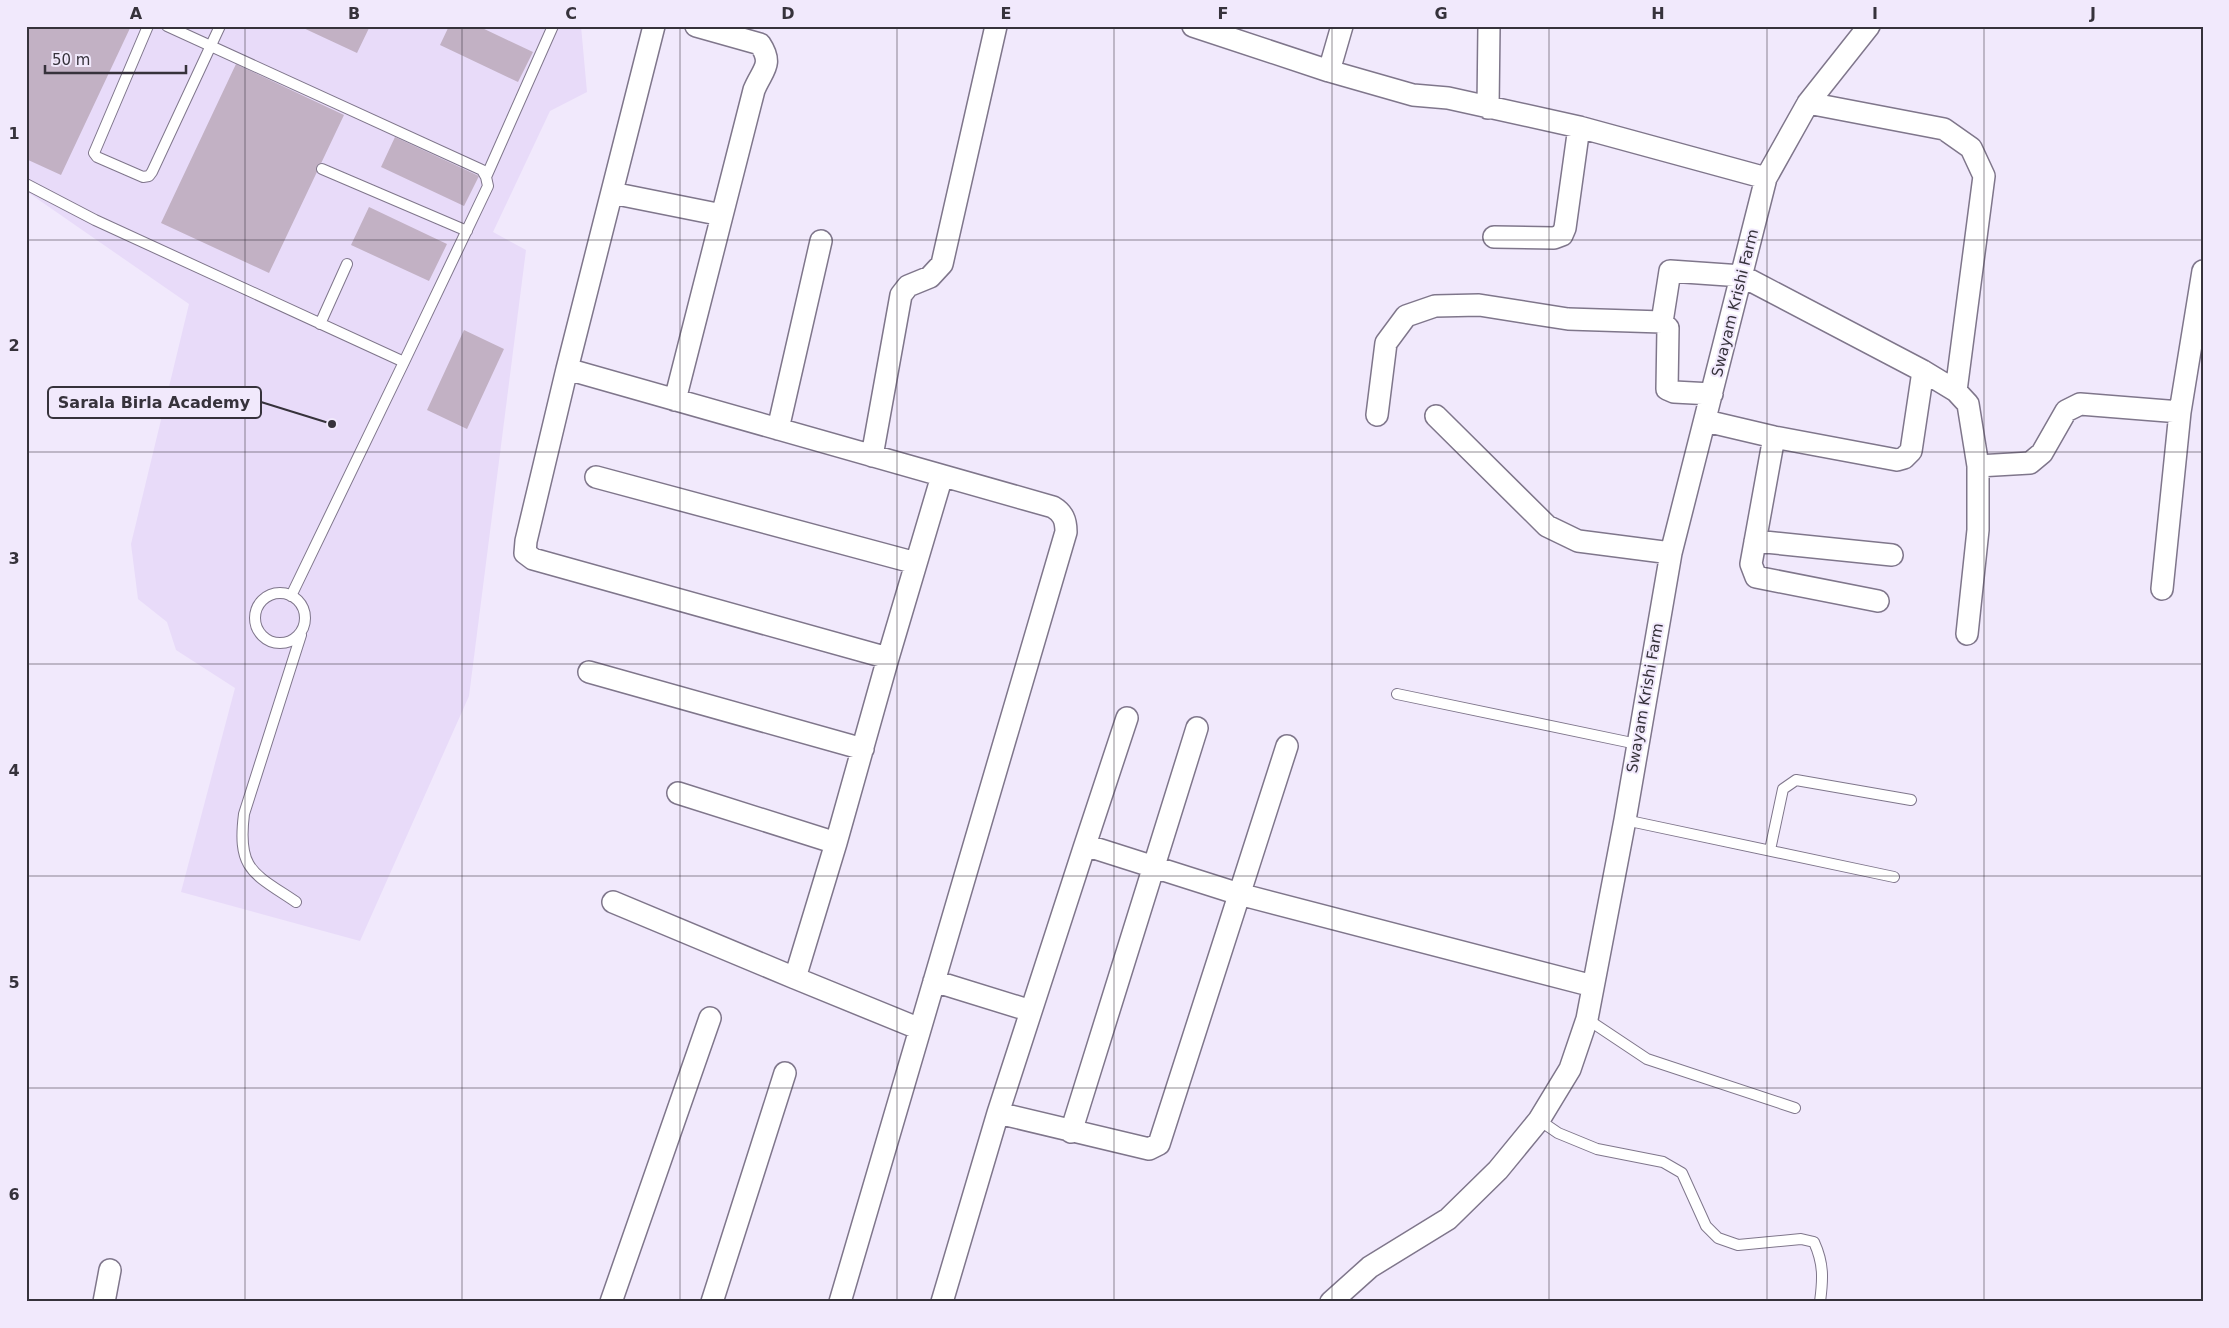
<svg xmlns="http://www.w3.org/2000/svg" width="2229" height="1328" font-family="'DejaVu Sans',sans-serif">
	<rect width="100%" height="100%" fill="#f1e9fc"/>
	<!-- built -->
	<path fill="#e8dbf9" d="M26,26H581L587,92L550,111L493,232L526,250L469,696L360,941L181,892L235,688L176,650L167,622L138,599L131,544L189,304L26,191Z"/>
	<!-- building -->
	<path fill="#c2b1c4" d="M26,26H131L61,175L26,159Z
		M299,26H370L357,53Z
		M449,26H478L533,52L518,82L440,45Z
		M236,64L344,115L269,273L161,223Z
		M395,137L479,176L464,206L381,167Z
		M369,207L447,244L429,281L351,245Z
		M464,330L504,349L467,429L427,410Z"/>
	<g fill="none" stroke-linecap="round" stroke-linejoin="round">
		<!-- service casing -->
		<g stroke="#7f768b" stroke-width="12">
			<path id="service" d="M148,26L94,153L97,157L143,177L149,176L152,172L220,26
				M322,169L467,231
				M486,177L553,26
				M26,184L95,220L404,362L488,186L486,177L482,170L167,26
				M320,324L347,264
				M255 618a25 25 0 1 1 50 0a25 25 0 1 1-50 0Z
				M291,596L404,362
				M1397,694L1637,744
				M1625,820L1894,877
				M1770,850L1783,789L1796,780L1911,800
				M296,902C253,873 237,870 244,814L301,635
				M1587,1019L1647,1059L1795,1108
				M1539,1120L1558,1133L1597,1149L1663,1162L1682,1173L1706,1226L1718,1238L1738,1245L1801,1239L1814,1242C1824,1264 1823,1279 1820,1302"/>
		</g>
		<!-- minor casing -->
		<g stroke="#7f768b" stroke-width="24">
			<path id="minor" d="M654,26L567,369L1053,507C1063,513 1066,520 1066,532L840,1302
				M1193,26L1329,71L1413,95L1448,98L1579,127L1766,178
				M1329,71L1342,26
				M1808,103L1944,129L1971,148L1984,176L1956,391
				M1488,108L1489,26
				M612,193L722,215
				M1494,237L1554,238L1562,235L1565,228L1579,127
				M1662,322L1670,271L1742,276L1923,371L1956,391L1968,404L1978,466V530L1967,634
				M567,369L526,541L525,553L533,559L888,658L836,843L795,978L920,1029
				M675,400L754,90C762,70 774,65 760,44L696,26
				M1377,415L1386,343L1406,316L1435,306L1479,305L1568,319L1662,322L1668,328L1667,389L1674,392L1712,394
				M1436,416L1547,526L1578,541L1671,553
				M1706,421L1774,437L1897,460L1904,458L1911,451L1923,371
				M778,429L821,241
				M1774,437L1751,564L1756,577L1878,601
				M872,456L901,295L908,286L930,277L942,264L996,26
				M1978,466L2030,463L2042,453L2066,411L2080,404L2180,412L2203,271
				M596,477L916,563
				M1755,541L1892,555
				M2162,589L2180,412
				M888,658L942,476
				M589,672L863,749
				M678,793L836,843
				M1085,845L1127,718
				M613,902L795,978
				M934,981L1031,1011
				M998,1113L1149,1149L1159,1144L1287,746
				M1071,1132L1197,728
				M104,1302L110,1270
				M611,1302L710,1018
				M712,1302L785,1073
				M942,1302L998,1113L1085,845L1239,894L1593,986
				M1331,1302L1370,1267L1448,1219L1498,1170L1539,1120L1570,1069L1587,1019L1625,820L1671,553L1766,178L1808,103L1869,26"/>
		</g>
		<!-- service -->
		<use href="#service" stroke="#fff" stroke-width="10"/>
		<!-- minor -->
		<use href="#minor" stroke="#fff" stroke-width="21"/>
	</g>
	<!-- grid -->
	<path fill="none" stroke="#36323b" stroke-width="1" stroke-opacity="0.55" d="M245,26V1302M462,26V1302M680,26V1302M897,26V1302M1114,26V1302M1332,26V1302M1549,26V1302M1767,26V1302M1984,26V1302M26,240H2203M26,452H2203M26,664H2203M26,876H2203M26,1088H2203"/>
	<g text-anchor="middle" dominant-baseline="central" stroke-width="4" stroke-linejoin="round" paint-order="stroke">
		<!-- street labels -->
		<g font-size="15" fill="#36323b" stroke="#f1e9fc">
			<text transform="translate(1735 303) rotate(-76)">Swayam Krishi Farm</text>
			<text transform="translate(1645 698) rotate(-80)">Swayam Krishi Farm</text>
		</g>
	</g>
	<!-- callouts -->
	<path fill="none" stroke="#36323b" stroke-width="2" d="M332 424L261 402"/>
	<circle fill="#36323b" stroke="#f1e9fc" stroke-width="2" cx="332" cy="424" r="5"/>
	<rect fill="#f1e9fc" stroke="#36323b" stroke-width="2" x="48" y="387" width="213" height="31" rx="5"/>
	<g font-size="16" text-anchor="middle" font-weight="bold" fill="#36323b">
		<text x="154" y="408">Sarala Birla Academy</text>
	</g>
	<!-- border -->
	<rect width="2229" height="1328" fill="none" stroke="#f1e9fc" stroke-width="55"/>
	<!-- scale -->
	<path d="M45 65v8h141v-8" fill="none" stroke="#36323b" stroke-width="2.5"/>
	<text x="52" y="65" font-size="15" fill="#36323b" stroke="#f1e9fc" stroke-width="4" paint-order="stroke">50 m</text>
	<rect x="28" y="28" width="2174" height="1272" fill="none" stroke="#36323b" stroke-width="2"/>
	<g font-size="16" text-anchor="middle" font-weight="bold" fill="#36323b">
		<text x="136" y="19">A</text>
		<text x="354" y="19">B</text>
		<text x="571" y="19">C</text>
		<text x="788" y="19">D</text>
		<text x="1006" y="19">E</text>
		<text x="1223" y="19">F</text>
		<text x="1441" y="19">G</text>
		<text x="1658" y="19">H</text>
		<text x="1875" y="19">I</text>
		<text x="2093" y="19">J</text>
		<text x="14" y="139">1</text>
		<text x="14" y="351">2</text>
		<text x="14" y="564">3</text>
		<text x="14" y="776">4</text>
		<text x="14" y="988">5</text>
		<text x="14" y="1200">6</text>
	</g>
</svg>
